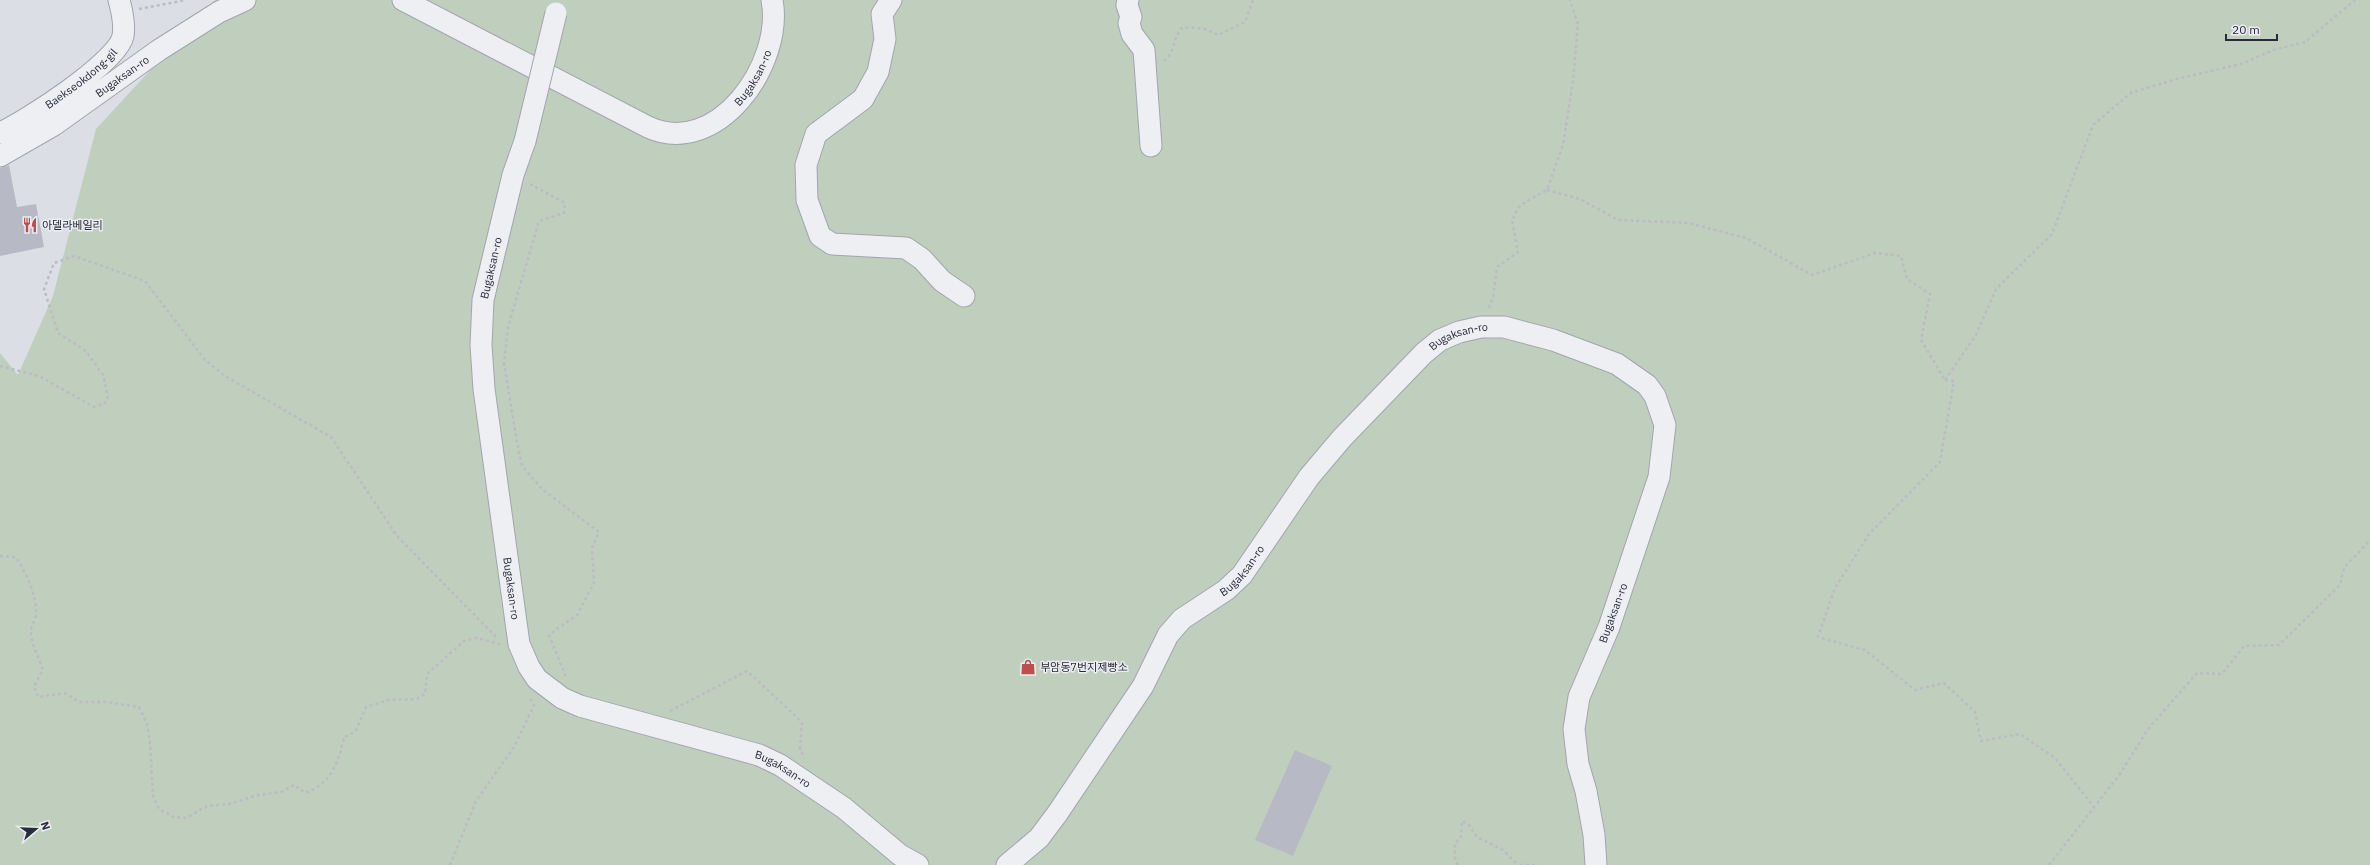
<svg xmlns="http://www.w3.org/2000/svg" width="2370" height="865" font-family="'IBM Plex Sans','Noto Sans KR',sans-serif">
	<rect width="100%" height="100%" fill="#dcdee5"/>
	<!-- green -->
	<path fill="#c0cebe" d="M215,0H2370V865H0V353L18,375L53,296L96,129Z"/>
	<!-- building -->
	<path fill="#b7bac4" d="M9,165L17,207L36,204L44,247L0,256V168Z
		M1295,750L1332,766L1293,856L1255,840Z"/>
	<g fill="none" stroke-linecap="round" stroke-linejoin="round">
		<!-- minor casing -->
		<g stroke="#a2a5ae" stroke-width="23">
			<g id="minor">
				<path id="s1" d="M403,0L648,127C717,159 784,64 772,0"/>
				<path d="M891,0L882,14L885,39L878,72L863,99L816,134L806,165L807,200L820,236L832,244L906,248L922,259L942,281L964,296"/>
				<path d="M1128,0L1127,5L1131,17L1129,23L1132,34L1144,50L1151,146"/>
				<path id="s2" d="M0,133C25,122 118,62 123,36C125,25 122,11 119,0"/>
				<path id="s3" d="M525,141L513,175L483,300L481,345L484,389L519,644L529,667L537,679L562,698L580,706L759,755L780,765L844,808L900,855L918,865"/>
				<path id="s4" d="M0,156L54,125L159,50L219,12L245,0"/>
				<path id="s5" d="M1007,865L1039,838L1057,814L1143,686L1168,635L1182,619L1226,590L1242,575L1309,477L1342,438L1424,353L1440,340L1459,332L1481,327H1504L1553,340L1617,364L1647,385L1655,396L1665,425L1659,477L1609,627L1579,697L1574,729L1578,764L1586,791L1594,835L1596,865"/>
			</g>
		</g>
		<!-- path -->
		<path stroke="#bbbcc3" stroke-width="2.5" stroke-dasharray="3 3" stroke-linecap="butt" d="M139,9L186,0
			M1164,61C1175,53 1173,36 1183,27L1205,29L1218,35L1245,22L1253,0
			M530,184L565,203L564,213L539,221L508,327L504,363L517,442L522,466L543,490L599,532L592,548L594,583L577,615L549,635L566,677
			M1547,190L1580,199L1618,220L1688,223L1746,238L1812,275L1875,253L1901,256L1907,279L1930,294L1921,340L1945,380
			M1489,308L1493,297L1497,267L1518,252L1512,220L1520,205L1547,190L1563,145L1573,81L1578,24L1570,0
			M0,366L39,376L94,407L104,404L108,397L103,375L86,351L58,333L44,289L54,263L74,256L145,281L205,360L225,376L331,437L397,536L498,639
			M1945,380L1954,381L1940,462L1869,534L1835,588L1818,637L1865,650L1915,690L1944,683L1975,712L1981,741L2020,734L2055,758L2094,807
			M1945,380L1976,335L1996,289L2052,234L2093,125L2131,93L2177,79L2244,63L2273,50L2305,42L2355,0
			M0,556L15,557C26,570 37,597 36,614C36,619 32,624 31,629C30,642 39,658 43,670L34,686L38,697L65,693L79,702H107L139,707L147,724L150,742L153,796L159,809L173,817L186,818L207,806L229,804L258,795L281,792L294,785L305,793C331,784 339,762 344,737L355,732L366,707L389,700L417,699L425,694L427,674L464,641L477,638L500,644
			M670,711L747,671L802,722L800,748L804,758
			M450,865L476,801L514,747L534,705L530,699
			M1458,865L1455,860V844L1461,837L1462,821L1469,825L1477,837L1503,850L1518,865
			M1520,865H1539
			M2049,865L2120,774L2148,729L2197,673L2222,674L2244,646L2279,645L2340,585L2344,568L2370,540"/>
		<!-- minor -->
		<use href="#minor" stroke="#eeeff3" stroke-width="21"/>
		<!-- minor-bridge casing -->
		<g stroke="#a2a5ae" stroke-width="23" stroke-linecap="butt">
			<path id="minor-bridge" d="M525,141L556,13"/>
		</g>
		<!-- minor-bridge -->
		<use href="#minor-bridge" stroke="#eeeff3" stroke-width="21"/>
	</g>
	<!-- icons -->
	<defs>
		<g id="restaurant-bare" transform="scale(1.2)"><path d="M-5-6h1v4h1v-4h1v4h1v-4h1v5L-1.5 .5V6h-2V.5L-5-1ZM5-6V6H3V1.5H1.5Q1.5-4 5-6Z" fill="#bd4e4e" stroke="#ebedf3" stroke-width="2.5" paint-order="stroke"/></g>
		<g id="shop-bare" transform="scale(1.2)"><path d="M-5-2.5h2.3a2.7 3.5 0 0 1 5.4 0H5L5.5 6h-11ZM-1.5-2.5h3a1.5 2.3 0 0 0-3 0Z" fill="#bd4e4e" stroke="#ebedf3" stroke-width="2.5" paint-order="stroke"/></g>
	</defs>
	<g fill-rule="evenodd">
		<use href="#restaurant-bare" x="30" y="225"/>
		<use href="#shop-bare" x="1028" y="667"/>
	</g>
	<g text-anchor="middle" dominant-baseline="central" stroke-width="3" stroke-linejoin="round" paint-order="stroke">
		<!-- street labels -->
		<g font-size="11" fill="#282b39" stroke="#ebedf3">
			<text stroke="none"><textPath href="#s4" startOffset="146">Bugaksan-ro</textPath></text>
			<text stroke="none"><textPath href="#s1" startOffset="405">Bugaksan-ro</textPath></text>
			<text stroke="none"><textPath href="#s2" startOffset="98">Baekseokdong-gil</textPath></text>
			<text transform="translate(491 268) rotate(-77)">Bugaksan-ro</text>
			<text stroke="none"><textPath href="#s5" startOffset="706">Bugaksan-ro</textPath></text>
			<text stroke="none"><textPath href="#s5" startOffset="382">Bugaksan-ro</textPath></text>
			<text stroke="none"><textPath href="#s3" startOffset="455">Bugaksan-ro</textPath></text>
			<text transform="translate(1613 613) rotate(-70)">Bugaksan-ro</text>
			<text stroke="none"><textPath href="#s3" startOffset="815">Bugaksan-ro</textPath></text>
		</g>
		<!-- poi labels -->
		<g font-size="11" fill="#282b39" stroke="#ebedf3" text-anchor="start">
			<text x="42" y="225">아델라베일리</text>
			<text x="1040" y="667">부암동7번지제빵소</text>
		</g>
	</g>
	<!-- north arrow -->
	<g transform="translate(36 829) rotate(71)" stroke="#ebedf3" stroke-width="3" paint-order="stroke">
	<path d="M0-3L7 15L0 10L-7 15Z" fill="#282b39"/>
	<text y="-6" font-size="11" font-weight="bold" text-anchor="middle" fill="#282b39">N</text>
	</g>
	<!-- scale -->
	<path d="M2226 34v6h51v-6" fill="none" stroke="#282b39" stroke-width="2"/>
	<text x="2232" y="34" font-size="12" fill="#282b39" stroke="#ebedf3" stroke-width="3" paint-order="stroke">20 m</text>
</svg>
